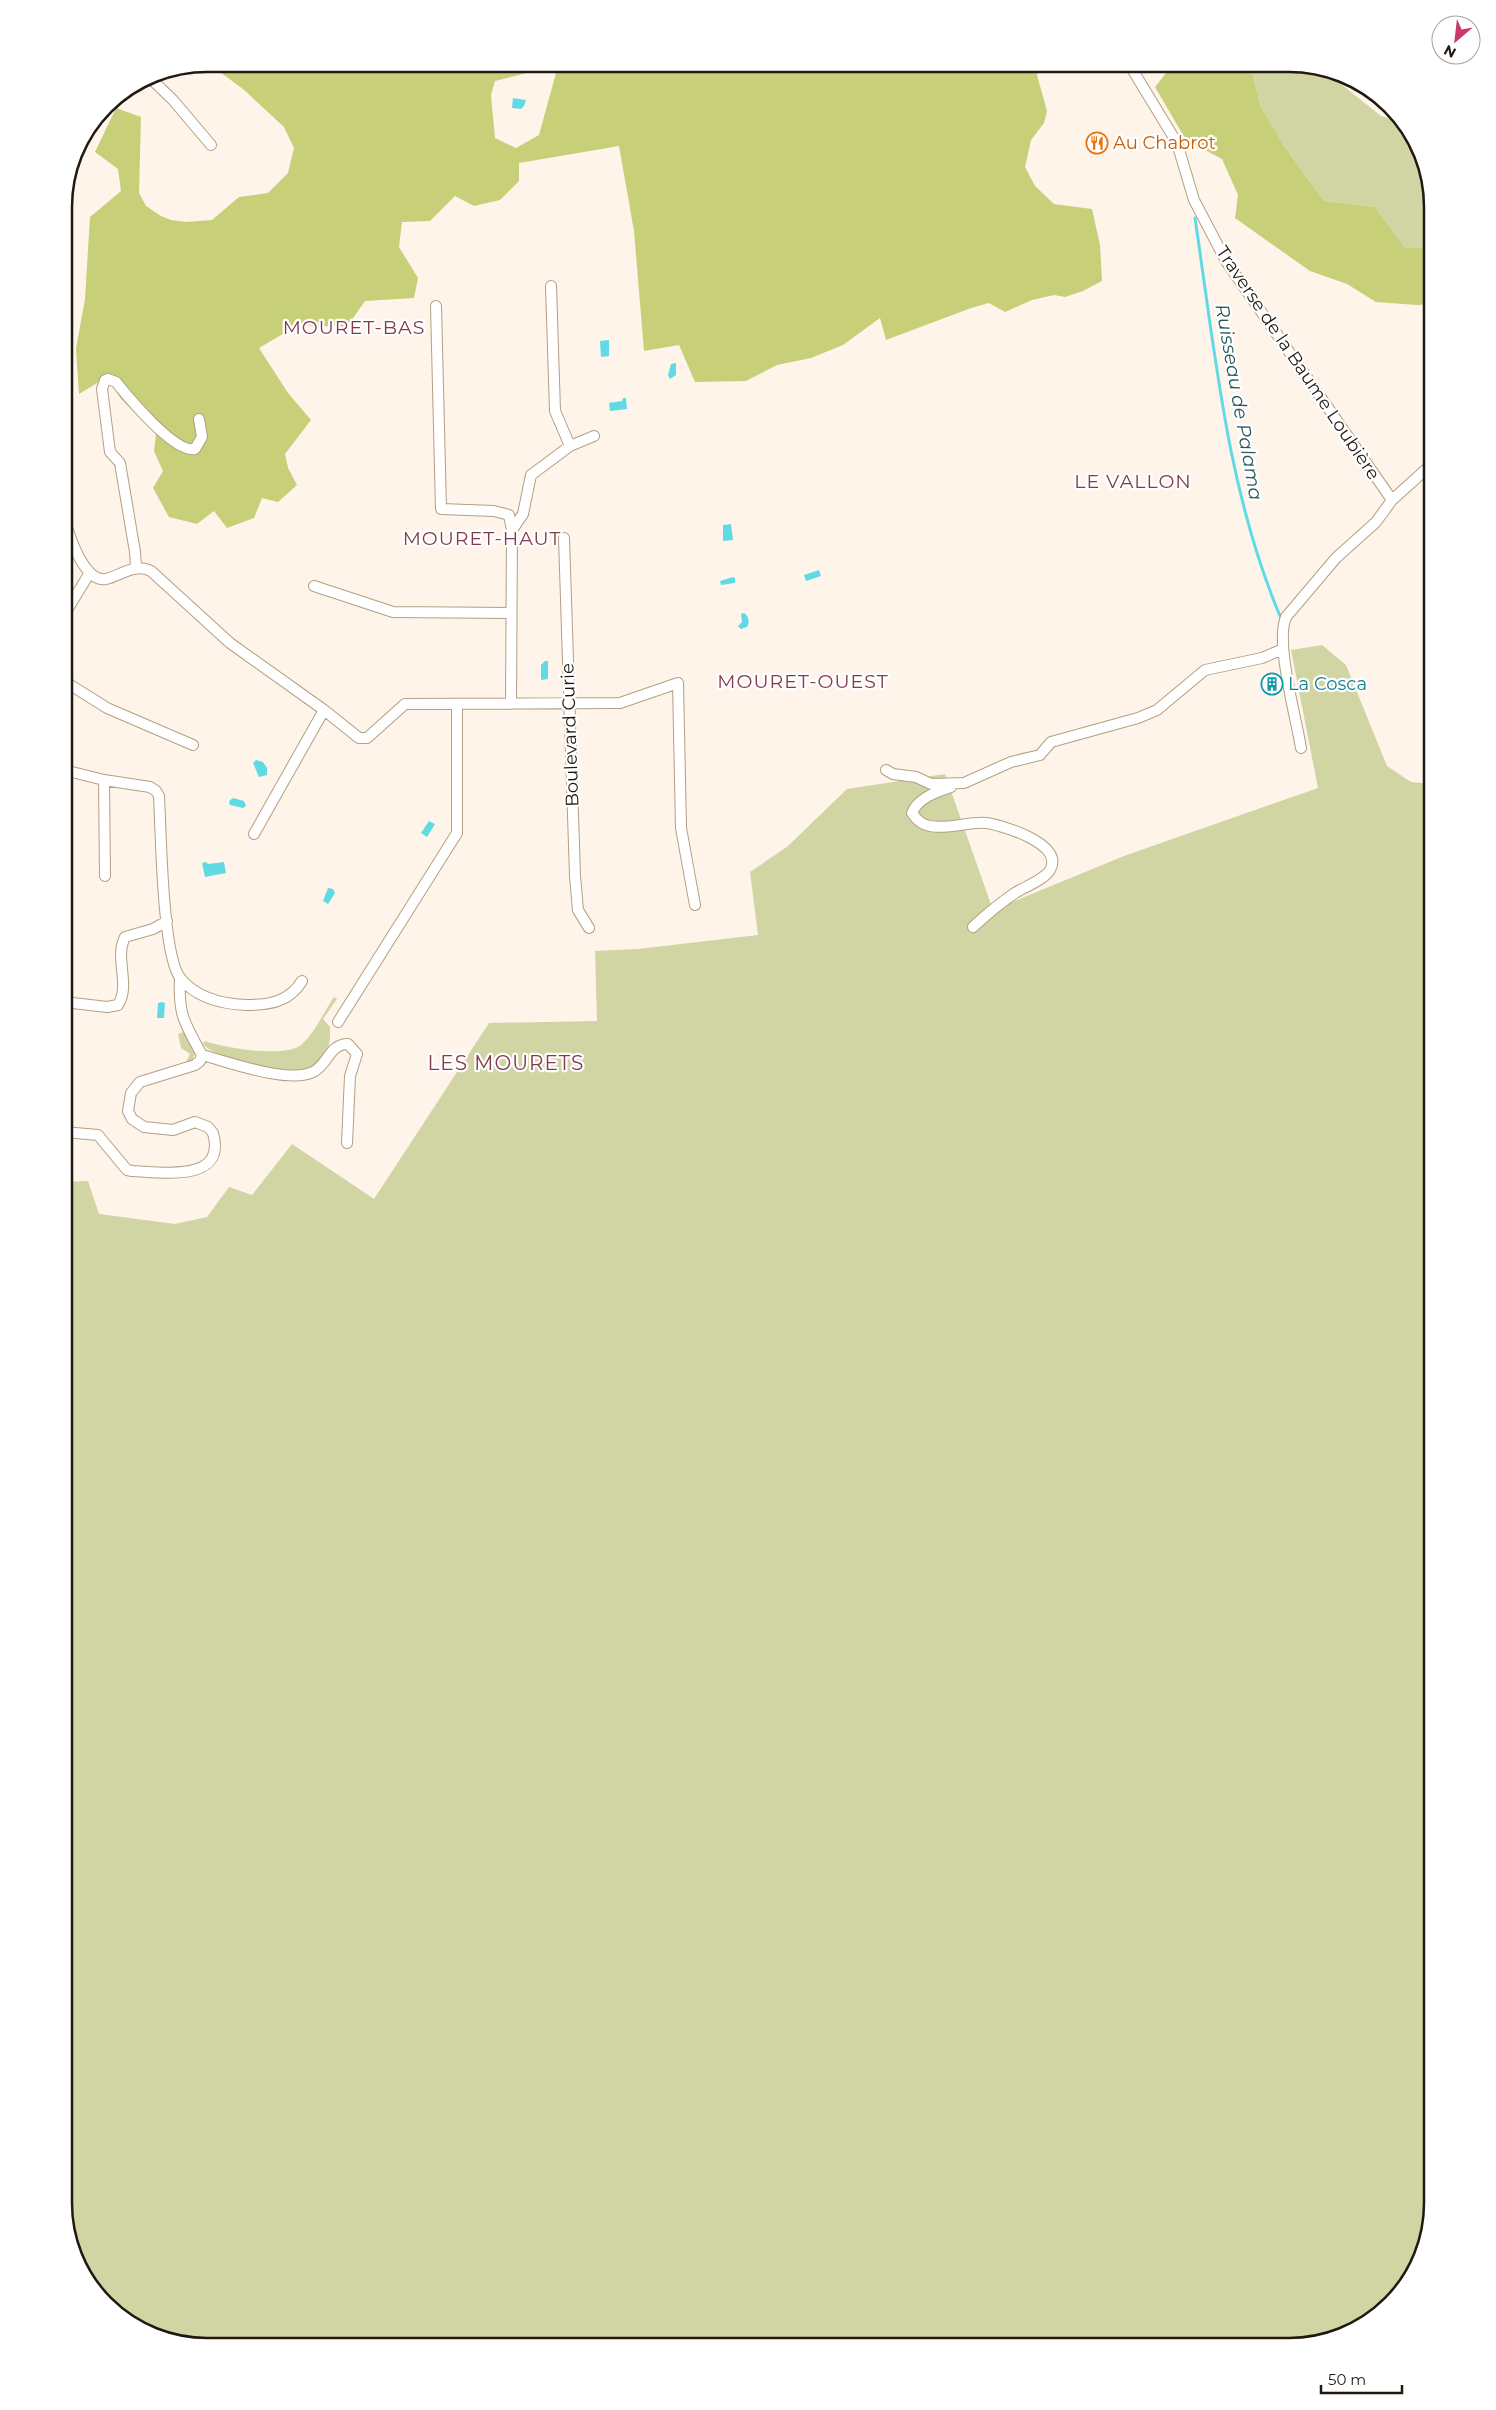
<svg xmlns="http://www.w3.org/2000/svg" width="1496" height="2410" font-family="Montserrat,sans-serif">
	<rect width="100%" height="100%" fill="#fef4e9"/>
	<!-- green -->
	<path fill="#d0d5a3" d="M1250,64H1298L1341,79V84L1381,116L1397,121L1417,144L1432,208V247L1405,248L1375,207L1324,201L1281,141L1261,107Z
		M1322,645L1346,665L1387,766L1411,782L1432,784V2203L1408,2282L1352,2331L1288,2346H198L128,2322L79,2266L64,2202V1182L88,1181L99,1214L175,1224L207,1217L229,1187L252,1195L292,1144L374,1199L489,1023L597,1021L595,951L638,949L758,935L750,872L788,846L847,789L945,774L993,910L1124,856L1318,788L1291,650Z
		M334,997L337,999L323,1019L330,1027C333,1083 289,1072 252,1063C233,1058 217,1058 203,1044L205,1041C224,1048 285,1058 301,1045C314,1034 324,1012 334,997Z
		M184,1032L195,1054L192,1061L185,1064L190,1054L181,1048L178,1034Z"/>
	<!-- forest -->
	<path fill="#c7cf79" d="M209,64H535L526,73L495,81L491,95L495,138L516,148L539,135L556,73L588,64H1038L1037,75L1047,111L1044,123L1031,140L1025,167L1035,186L1054,204L1092,209L1100,245L1102,281L1083,291L1065,297L1054,295L1032,300L1005,312L989,303L971,308L886,340L880,318L843,345L811,358L777,365L746,381L695,382L679,345L644,351L634,231L619,146L519,163V181L500,200L474,206L455,196L430,221L402,222L399,247L418,278L414,298L365,301L347,327L298,325L259,348L288,393L311,420L285,454L288,468L297,485L278,502L262,498L254,518L227,528L214,511L197,524L169,517L153,488L163,471L154,451L156,434L121,399L107,377L79,394L76,349L85,299L90,217L121,191L118,169L95,152L116,108L141,117L139,193L146,206L161,216L171,220L186,222L212,220L239,197L268,193L288,173L294,148L284,127L243,89Z
		M1161,64H1250L1261,107L1283,144L1324,201L1375,207L1405,248L1432,247V304L1417,305L1376,302L1347,284L1310,271L1235,218L1238,195L1222,159L1186,140L1155,87L1170,68Z"/>
	<!-- water -->
	<path fill="#60dbe6" d="M513,98L526,100L524,106L521,109L512,108Z
		M609,340V356L601,357L600,341Z
		M676,363V375L670,379L668,375L671,364Z
		M623,398H626L627,409L610,411L609,403L622,401Z
		M731,524L733,540L723,541V525Z
		M819,570L821,576L806,581L804,575Z
		M733,577L735,578V583L721,585L720,581Z
		M744,613C749,616 750,622 747,627L741,629L738,626L742,622L741,614Z
		M545,661H548V679L541,680V665Z
		M256,760L263,762L267,768V775L259,777L253,763Z
		M233,798L244,801L246,806L243,808L230,805L229,801Z
		M429,821L435,824L427,837L421,833Z
		M206,862L208,864L224,862L226,873L205,877L202,863Z
		M328,888L333,889L335,893L328,904L323,901Z
		M162,1002L165,1003L164,1018H157L158,1003Z"/>
	<g fill="none" stroke-linecap="round" stroke-linejoin="round">
		<!-- stream -->
		<path stroke="#60dbe6" stroke-width="3" d="M1140,65V64
			M1195,218C1215,352 1227,490 1280,616"/>
		<!-- minor casing -->
		<g stroke="#b49f83" stroke-width="12">
			<path id="minor" d="M1129,64L1177,143L1194,200L1226,261L1392,500
				M149,77L173,100L211,145
				M436,306L441,509L494,511L509,515L512,530L511,704
				M570,446L594,436
				M64,518C69,535 84,583 106,579C122,575 134,563 151,571L230,643L324,710L359,738H367L405,704L620,703L678,683L681,828L695,905
				M512,530L523,514L531,475L570,446L555,411L551,286
				M564,538L575,876L578,910L589,928
				M136,567L135,552L120,463L110,452L102,389L105,380L108,379L116,382C129,398 174,453 195,449L202,437L199,419
				M314,586L393,612L510,613
				M64,615L89,574
				M64,681L107,708L193,745
				M1301,748C1296,717 1275,642 1286,617L1336,558L1376,522L1392,500L1432,464
				M64,770L104,780L150,787L156,791L159,796C161,830 162,958 181,979C197,998 222,1004 246,1005C270,1005 289,1002 302,981
				M886,770L893,774L916,777L931,784L964,783L1011,762L1040,755L1051,742L1138,718L1157,710L1205,670L1262,658L1283,649
				M104,780L105,876
				M951,787C936,792 918,798 912,813C916,819 921,825 930,826C949,830 968,821 987,823C1004,826 1065,844 1050,870C1044,880 1024,887 1015,893C1000,903 986,915 973,927
				M254,834L324,710
				M64,1002L107,1007L118,1005C131,985 114,958 125,937L153,929L167,921
				M338,1022L457,833V705
				M202,1055C229,1062 288,1084 313,1072C328,1065 329,1044 348,1044L357,1054L350,1076L347,1143
				M64,1132L98,1135L127,1170L132,1171C162,1172 227,1183 213,1133L208,1127L195,1122L173,1130L144,1127L132,1119L128,1111L131,1093L140,1082L195,1065L200,1061L202,1055C185,1024 178,1015 180,979"/>
		</g>
		<!-- minor -->
		<use href="#minor" stroke="#fff" stroke-width="10"/>
	</g>
	<!-- icons -->
	<defs>
		<g id="restaurant-ring" transform="scale(1.125)"><circle r="9.5" fill="#fff" stroke="#e8710a" stroke-width="1.5"/><path d="M-5-6h1v4h1v-4h1v4h1v-4h1v5L-1.5 .5V6h-2V.5L-5-1ZM5-6V6H3V1.5H1.5Q1.5-4 5-6Z" fill="#e8710a"/></g>
		<g id="building-ring" transform="scale(1.125)"><circle r="9.5" fill="#fff" stroke="#0f9aa8" stroke-width="1.5"/><path d="M-4-6H4V6H1V3H-1V6H-4ZM-2.5-4.3h1.7v1.8h-1.7ZM.8-4.3h1.7v1.8H.8ZM-2.5-1h1.7V.8h-1.7ZM.8-1h1.7V.8H.8Z" fill="#0f9aa8"/></g>
	</defs>
	<g fill-rule="evenodd">
		<use href="#restaurant-ring" x="1097" y="143"/>
		<use href="#building-ring" x="1272" y="684"/>
	</g>
	<g text-anchor="middle" dominant-baseline="central" stroke-width="4.5" stroke-linejoin="round" paint-order="stroke">
		<!-- food labels -->
		<g font-size="18" fill="#c56008" stroke="#fff" text-anchor="start">
			<text x="1113" y="143">Au Chabrot</text>
		</g>
		<!-- street labels -->
		<g font-size="18" fill="#21190f" stroke="#fff">
			<text transform="translate(1298 363) rotate(56)">Traverse de la Baume Loubière</text>
			<text transform="translate(570 735) rotate(-92)">Boulevard Curie</text>
		</g>
		<!-- culture labels -->
		<g font-size="18" fill="#0d838f" stroke="#fff" text-anchor="start">
			<text x="1288" y="684">La Cosca</text>
		</g>
		<!-- neighbourhood labels -->
		<g font-size="19" letter-spacing="1" fill="#823b4d" stroke="#fff">
			<text x="354" y="327">MOURET-BAS</text>
			<text x="1133" y="481">LE VALLON</text>
			<text x="482" y="538">MOURET-HAUT</text>
			<text x="803" y="681">MOURET-OUEST</text>
		</g>
		<!-- water labels -->
		<g font-size="19" font-style="italic" fill="#24595e" stroke="#fff">
			<text transform="translate(1239 402) rotate(80)">Ruisseau de Palama</text>
		</g>
		<!-- quarter labels -->
		<g font-size="20" letter-spacing="1" fill="#823b4d" stroke="#fff">
			<text x="506" y="1063">LES MOURETS</text>
		</g>
	</g>
	<!-- crop -->
	<path d="M0 0H1496V2410H0ZM207 72H1289A135 135 0 0 1 1424 207V2203A135 135 0 0 1 1289 2338H207A135 135 0 0 1 72 2203V207A135 135 0 0 1 207 72Z" fill="#fff" fill-rule="evenodd"/>
	<path fill="none" stroke="#21190f" stroke-width="2.5" d="M207 72H1289A135 135 0 0 1 1424 207V2203A135 135 0 0 1 1289 2338H207A135 135 0 0 1 72 2203V207A135 135 0 0 1 207 72Z"/>
	<!-- north arrow -->
	<g transform="translate(1456 40) rotate(208)"><circle r="24" fill="#ffffff" stroke="#a6a39f"/>
	<path d="M0-4L9 19L0 12L-9 19Z" fill="#c83a67"/>
	<text y="-8" font-size="14" font-weight="bold" text-anchor="middle" fill="#21190f">N</text>
	</g>
	<!-- scale -->
	<path d="M1321 2385v8h81v-8" fill="none" stroke="#21190f" stroke-width="2.5"/>
	<text x="1328" y="2385" font-size="15" fill="#21190f" stroke="#ffffff" stroke-width="4" paint-order="stroke">50 m</text>
</svg>
